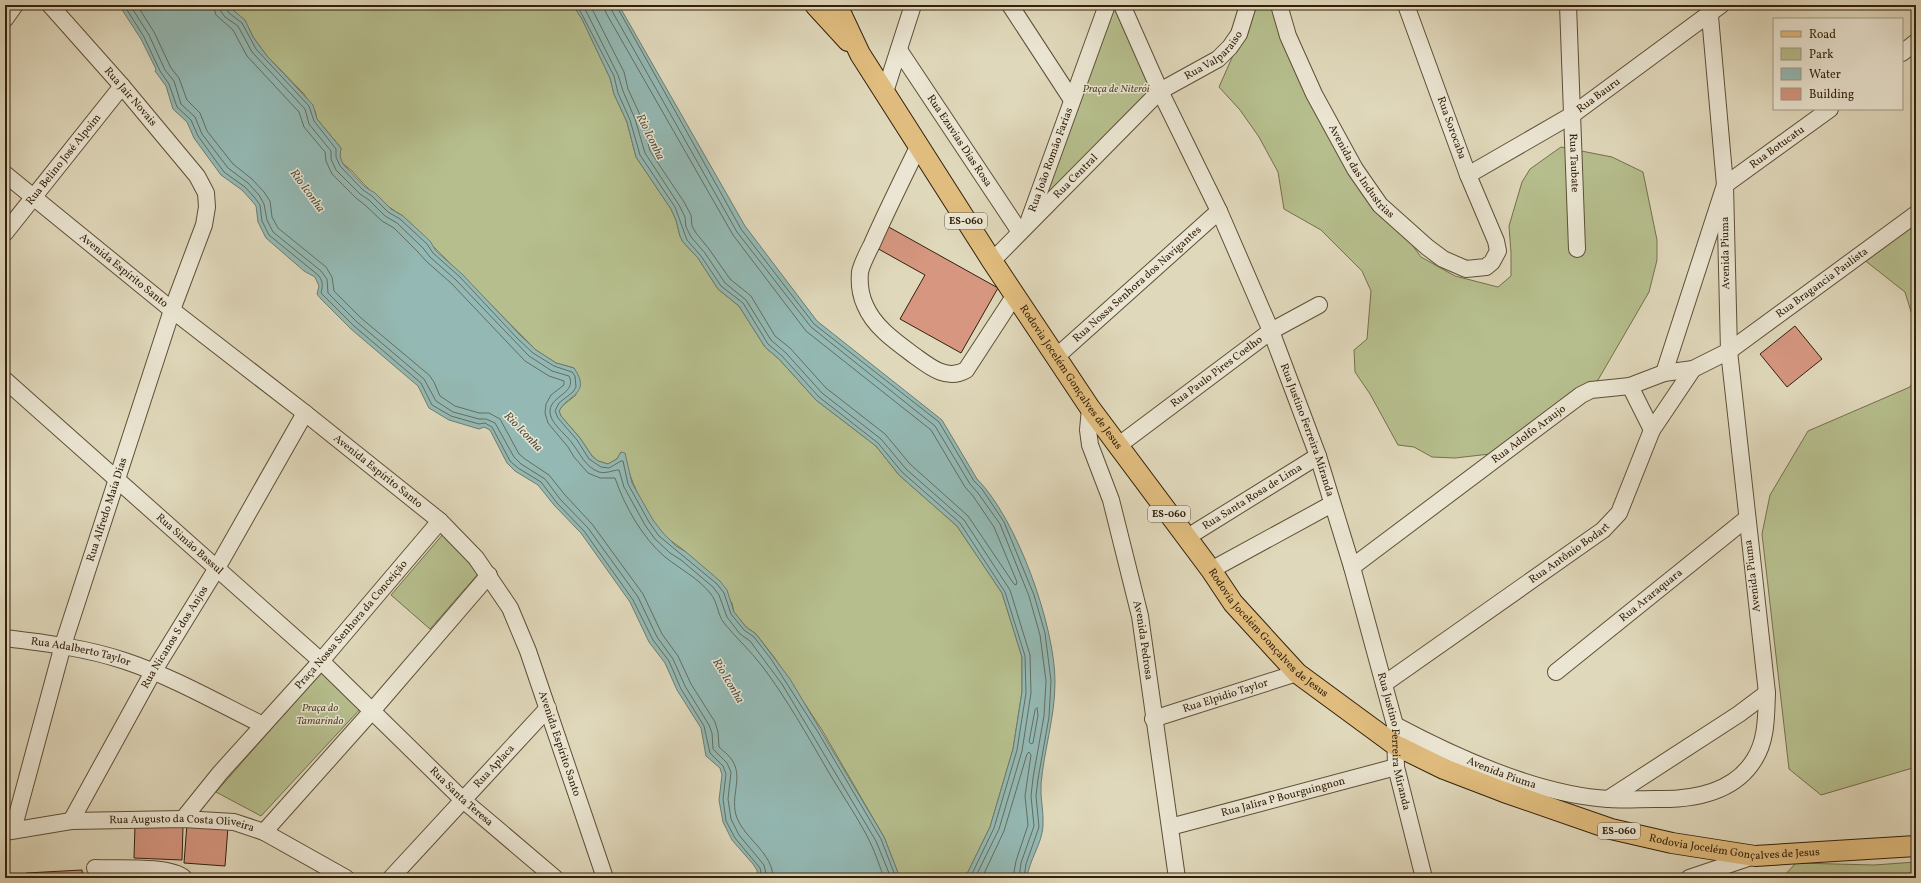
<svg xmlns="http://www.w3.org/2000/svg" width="1921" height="883" font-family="Vollkorn,serif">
	<rect width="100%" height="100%" fill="#e0d8bb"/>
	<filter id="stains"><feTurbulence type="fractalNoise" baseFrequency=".005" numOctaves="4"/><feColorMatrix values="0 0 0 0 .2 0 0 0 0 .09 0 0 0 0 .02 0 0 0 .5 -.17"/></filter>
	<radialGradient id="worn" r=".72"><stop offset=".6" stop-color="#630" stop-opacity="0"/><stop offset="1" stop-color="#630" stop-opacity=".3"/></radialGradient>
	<!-- green -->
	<path fill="#b6be8d" stroke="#74704c" d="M227,5H573L582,19L610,78L614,94L627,122L636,157L671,209L676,220L680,236L683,242L698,258L718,289L739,306L765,347L779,359L816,400L876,446L899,475L957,526L1002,593L1022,657V692L1013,749L990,827L965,878H900L884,837L822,730L774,657L756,634L746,627L734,612L732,603C717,586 703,568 687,553C679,546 670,541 663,534C642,511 632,480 621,452L617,459L608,464L598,461L592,456L580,438L561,416L559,411L562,406L576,395L574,368L556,363L536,350L403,216C383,205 367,188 352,171C349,168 345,166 342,163C339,159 340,153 341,148L317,119L315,111L304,94L267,56L253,37L245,21Z
		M1108,5H1120L1159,96L1026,235Z
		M1249,5H1279L1363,178L1421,257L1455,276L1498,287L1511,276V253L1509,226L1522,182L1530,169L1561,147L1612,157L1643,172L1657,240V260L1649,292L1598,380L1490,454L1455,458L1432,457L1414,447L1398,445L1370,394L1355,372L1354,350L1367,339L1371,291L1362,271L1321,230L1284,209L1278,172L1259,137L1240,110L1219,87L1246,26Z
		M1916,210V328L1905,292L1858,255Z
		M1916,376V767L1821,795L1789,769L1762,534L1770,495L1808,431L1910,387Z
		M444,533L478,574L430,629L391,595Z
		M323,670L362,707L261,816L216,792Z
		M1916,862V878H1782L1796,863L1874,865Z"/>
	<!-- water -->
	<path fill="#94b9b4" stroke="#6d7c70" d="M119,5H227L245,20L253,37L267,56L313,105L317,119L341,148L340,156L343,164L365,187L375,193L391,209L403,216L430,241L436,251L462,274L520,335L536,350L556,363L574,368C592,394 568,394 559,411L561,416L580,438L592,456L598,461L608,464L617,459L621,452L625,453L632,483L653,520L663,533L676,546L686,552L720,581L727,590L734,612L746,627L756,634L790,679L884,837L900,878H758L757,870L753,864L732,840L723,822L719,800L722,775L720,768L706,756L701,728L677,690L665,663L649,642L630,602L581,533L554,505L538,485L515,471L507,463L490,430L484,427L479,429L449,420L429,408L418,386L351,329L321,299L317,294L319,286L315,277L304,271L266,238L258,222L256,206L252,201L242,190L221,175L194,138L187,122L173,109L166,86L155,71L156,69L141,39Z
		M573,5H618L621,9L745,226L817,321L942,420L977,479C1017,519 1055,626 1055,682C1055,717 1044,750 1041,784C1040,798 1044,812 1043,826C1042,844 1029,860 1027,878H965L990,827L1013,749L1022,692V657L1002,593L957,526L899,475L876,446L816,400L779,359L765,347L739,306L718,289L698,258L683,242L680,236L676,220L671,209L636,157L627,122L614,94L610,78L582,19Z"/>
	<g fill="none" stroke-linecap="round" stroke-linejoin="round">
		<!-- shore -->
		<path stroke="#646d60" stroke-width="1" d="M124,5L144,37L160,71L169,84L177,107L191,120L198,136L224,172L245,187L255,198L260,205L262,221L269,235L318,275C323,281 323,285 321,293L354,326L421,383L432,405L451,416L479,424L485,423L492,427L510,461L518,468L541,482L557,503L584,531L633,600L653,640L669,661L681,689L704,726L710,753L723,766L726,774L723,799L726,821L735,838L760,868L762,878
			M130,5L149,35L165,70L174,81L181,104L195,117L202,134L228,168L248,183L259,195L264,204L267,220L273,232L321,271L327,279L328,293L357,322L424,379L436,401L453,412L479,419H486L495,423L514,457L521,464L545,479L560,499L588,528L638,597L657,637L673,659L685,686L709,725L712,733L713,749L727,763L731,772L728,799L731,819L739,835L764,865L767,878
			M137,5L154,32L171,68L179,78L187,100L200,113L207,131L233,164L252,179L264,192L270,201L272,217L278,228L326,267L332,277L334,291L361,318L429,375L434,382L440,396L455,406L479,413H489L500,419L519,454L525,459L549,475L565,495L592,524L643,594L662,634L678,656L691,684L715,722L718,732L719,747C723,751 729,755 732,760C744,778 729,797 737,818C746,840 773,853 773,878
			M213,5L216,15L233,30L247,56L299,112L304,127L325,152L326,161L332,174L356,198L365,205L382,221L394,228L418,252L426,261L452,284L525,361L549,376L564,381V385L551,395L546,404L545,413L548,423L568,447L574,457L588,473L600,478H615C625,507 642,537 665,557C680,569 698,578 710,593C718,602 717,614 724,623C736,638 750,650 762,666C787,699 807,735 828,771C842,795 859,819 871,844C876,855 880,867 884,878
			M219,5L220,10L225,17L238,26L252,52L305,109L309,124L331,151V159L336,170L360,194L369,200L385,216L397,223L423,248L430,257L456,280L529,356L552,371L569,376C577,393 552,395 550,410C549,423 566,434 572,443C580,453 585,467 599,472C606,474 613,470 619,470L624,487L645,525L655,539L670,553L681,560L713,587L719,595L727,617L740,634L750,641L782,684L876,841L891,878
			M224,5L229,13L242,23L256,49L309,106L314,121L336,149V157L340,166L363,190L372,196L388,212L400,219L427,244L433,253L460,277L517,338L533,353L554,366L572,372L575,376L576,387L573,392L559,403L555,411L558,418L577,440L589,459L601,467L609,468L621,461H623L628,484L649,522L659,536L717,584L724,593L731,614L744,630L754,637L771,659L818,732L881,839L896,878
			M577,5L614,76L618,93L630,120L640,155L675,207L687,240L701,256L721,286L743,303L768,344L782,356L819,397L878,443L902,472L960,523L1005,592L1025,656L1026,693L1017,750L994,828L970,878
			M583,5L618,75L623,91L635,119L645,153L679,205L685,217L686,227L691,237L705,253L725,283L746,300L771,340L786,353L822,393L881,439L906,469L964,520L1010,590L1030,655L1031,693L1022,751L999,829L975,878
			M590,5L624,72L628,89L641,117L650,151L684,202L691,215L692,226L696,233L709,249L730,279L751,296L775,336L790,348L826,388L885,434L910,464L968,516L1014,584L1016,585L1017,582L994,527L973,496L965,487L931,430L806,331L733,235L606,13L604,5
			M610,5L612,11L737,232L811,327L935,426L970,484L978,493L1000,524L1029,596L1040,635L1046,681L1044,716L1033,778L1031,796L1034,826L1021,863L1019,878
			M616,5L741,229L814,324L939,422L974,481L982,489L1004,522L1034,595L1045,633L1051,681L1049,717L1038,779L1036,796L1039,827L1026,864L1024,878
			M1037,708L1038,715L1033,743L1031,744L1029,742L1035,710Z
			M982,878L1004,831L1027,754L1029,752L1031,755L1025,796L1028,825L1016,861L1013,878"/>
	</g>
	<!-- building -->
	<path fill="#d69680" stroke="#33210b" d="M878,221L998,288L961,353L900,319L925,275L866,242Z
		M1795,326L1822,359L1787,387L1760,354Z
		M187,824L228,827L225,866L184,863Z
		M135,825L183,826L182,860L134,858Z
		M82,870L83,878H26V873Z
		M172,875V878H97Z"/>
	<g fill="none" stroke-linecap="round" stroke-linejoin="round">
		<!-- minor casing -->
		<g stroke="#5e4f37" stroke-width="18">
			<g id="minor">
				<path d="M1010,5L1072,100"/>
				<path id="s1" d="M1122,5L1160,91L1219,211L1271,331L1318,456L1352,567L1395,725L1396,767L1424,878"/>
				<path id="s2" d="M1279,5L1288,36L1314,94L1355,169L1380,205L1427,247L1443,259L1466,269L1486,267L1492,262L1498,251L1496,241L1468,175L1406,5"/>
				<path id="s3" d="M1568,5L1577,249"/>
				<path d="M5,19L15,5"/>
				<path id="s4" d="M899,50L1020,232"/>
				<path d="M1902,53L1916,42"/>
				<path d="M885,92L913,5"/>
				<path d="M919,145C903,178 887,210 872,244C868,252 862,263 860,272C859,283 860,294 865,305C874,327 896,342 915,356C930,367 947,381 966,370L1015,295"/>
				<path id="s5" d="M5,174L172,310L305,413L440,521L476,558L510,608L528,651L605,878"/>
				<path id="s6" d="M1468,175L1572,115L1721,5"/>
				<path id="s7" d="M1029,220L1107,5"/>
				<path id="s8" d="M5,233L122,86"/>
				<path id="s9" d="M992,261L1160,91L1218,59L1230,47L1239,34L1248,5"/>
				<path id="s10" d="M1056,357L1219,211"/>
				<path id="s11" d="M1664,373L1725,185L1830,109"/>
				<path id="s12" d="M5,380L321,661L463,800L555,878"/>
				<path d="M1630,386L1652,430"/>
				<path id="s13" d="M1090,408L1088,430L1090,445L1111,500L1140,616L1177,878"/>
				<path id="s14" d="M1119,445L1271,331L1319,305"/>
				<path id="s15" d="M1186,538L1318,456"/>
				<path id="s16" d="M1352,567L1581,395L1591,390L1630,386L1664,373L1693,369L1729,351L1916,214"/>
				<path d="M1211,570L1332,504"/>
				<path id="s17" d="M5,638C46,643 86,648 125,661C173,677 218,703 263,725"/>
				<path id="s18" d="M1556,672L1746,519"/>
				<path id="s19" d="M1384,684L1603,530L1619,513L1652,430L1693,369"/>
				<path id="s20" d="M1153,719L1297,673"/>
				<path id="s21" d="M1395,725C1457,758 1538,795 1609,799C1624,800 1639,799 1654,799C1691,800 1733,794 1754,760C1767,740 1766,716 1767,693L1729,351L1725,185L1709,5"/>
				<path d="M1608,799L1739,714L1767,693"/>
				<path id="s22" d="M183,819L220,773L321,661L440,521"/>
				<path id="s23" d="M71,821L153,672L217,568L305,413"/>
				<path id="s24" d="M1170,827L1396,767"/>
				<path id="s25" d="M13,830L63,645L172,310L204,225L207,207L206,193L197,176L122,86L50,5"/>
				<path id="s26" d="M5,832L71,821L183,819L234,822L264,832L346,878"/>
				<path d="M264,832L372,711L489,575"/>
				<path d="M95,868C116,869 170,865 184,878"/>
				<path id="s27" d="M391,878L548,708"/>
				<path d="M1689,878L1754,856"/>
			</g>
		</g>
		<!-- major casing -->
		<g stroke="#33210b" stroke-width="22">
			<g id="major">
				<path d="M815,5L848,41"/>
				<path id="s28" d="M837,5L860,54L992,261L1090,408L1211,570L1233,603L1297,673L1395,745L1444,769L1504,792L1611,829L1672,843L1755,856L1916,846"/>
			</g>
		</g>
		<!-- minor -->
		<use href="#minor" stroke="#ebe6d3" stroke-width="16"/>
		<!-- major -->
		<use href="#major" stroke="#e0bc7e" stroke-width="20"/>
	</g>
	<g text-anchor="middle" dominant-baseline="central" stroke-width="3" stroke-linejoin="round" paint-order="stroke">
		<!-- shield labels -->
		<g fill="#ebe6d3" stroke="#6a5c47" stroke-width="1">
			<rect x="945" y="213" width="42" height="16" rx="3"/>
			<rect x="1148" y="506" width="42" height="16" rx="3"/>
			<rect x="1598" y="823" width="42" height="16" rx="3"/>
		</g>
		<g font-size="10" font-weight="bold" fill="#33210b">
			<text x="966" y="221">ES-060</text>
			<text x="1169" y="514">ES-060</text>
			<text x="1619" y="831">ES-060</text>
		</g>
		<!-- street labels -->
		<g font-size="11" fill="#33210b" stroke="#ebe6d3">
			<text stroke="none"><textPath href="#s9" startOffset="304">Rua Valparaiso</textPath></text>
			<text stroke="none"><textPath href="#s6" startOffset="153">Rua Bauru</textPath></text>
			<text transform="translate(130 97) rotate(49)">Rua Jair Novais</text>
			<text transform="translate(1451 128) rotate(70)">Rua Sorocaba</text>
			<text stroke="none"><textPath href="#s4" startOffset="109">Rua Ezuvias Dias Rosa</textPath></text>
			<text stroke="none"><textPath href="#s11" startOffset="262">Rua Botucatu</textPath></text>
			<text stroke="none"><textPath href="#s8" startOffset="94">Rua Belino José Alpoim</textPath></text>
			<text stroke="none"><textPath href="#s7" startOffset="64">Rua João Romão Farias</textPath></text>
			<text stroke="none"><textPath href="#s3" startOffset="158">Rua Taubate</textPath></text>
			<text stroke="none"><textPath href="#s2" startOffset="187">Avenida das Industrias</textPath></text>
			<text stroke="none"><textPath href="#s9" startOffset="119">Rua Central</textPath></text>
			<text transform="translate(1726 253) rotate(-91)">Avenida Piuma</text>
			<text stroke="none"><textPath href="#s5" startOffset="153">Avenida Espírito Santo</textPath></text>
			<text stroke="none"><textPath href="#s16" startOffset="558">Rua Bragancia Paulista</textPath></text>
			<text stroke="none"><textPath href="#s10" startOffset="109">Rua Nossa Senhora dos Navigantes</textPath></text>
			<text stroke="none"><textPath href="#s14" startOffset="122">Rua Paulo Pires Coelho</textPath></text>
			<text stroke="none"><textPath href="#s28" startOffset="440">Rodovia Jocelém Gonçalves de Jesus</textPath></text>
			<text stroke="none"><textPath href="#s1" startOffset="464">Rua Justino Ferreira Miranda</textPath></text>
			<text stroke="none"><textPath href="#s16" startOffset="221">Rua Adolfo Araujo</textPath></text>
			<text stroke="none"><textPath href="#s5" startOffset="477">Avenida Espírito Santo</textPath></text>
			<text stroke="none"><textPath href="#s15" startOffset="78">Rua Santa Rosa de Lima</textPath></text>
			<text stroke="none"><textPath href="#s25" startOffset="334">Rua Alfredo Maia Dias</textPath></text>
			<text stroke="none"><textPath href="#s12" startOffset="247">Rua Simão Bassul</textPath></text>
			<text stroke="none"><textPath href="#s19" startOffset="227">Rua Antônio Bodart</textPath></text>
			<text transform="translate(1753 576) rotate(-97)">Avenida Piuma</text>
			<text stroke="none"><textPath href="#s18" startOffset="122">Rua Araraquara</textPath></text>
			<text stroke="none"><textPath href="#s22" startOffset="257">Praça Nossa Senhora da Conceição</textPath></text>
			<text stroke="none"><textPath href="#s28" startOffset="764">Rodovia Jocelém Gonçalves de Jesus</textPath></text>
			<text stroke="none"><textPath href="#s23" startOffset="211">Rua Nicanos S dos Anjos</textPath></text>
			<text stroke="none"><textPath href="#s13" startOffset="240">Avenida Pedrosa</textPath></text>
			<text stroke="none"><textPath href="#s17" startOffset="77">Rua Adalberto Taylor</textPath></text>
			<text stroke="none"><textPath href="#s20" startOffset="76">Rua Elpidio Taylor</textPath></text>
			<text stroke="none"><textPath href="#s1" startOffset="788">Rua Justino Ferreira Miranda</textPath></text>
			<text stroke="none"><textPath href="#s5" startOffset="813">Avenida Espírito Santo</textPath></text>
			<text stroke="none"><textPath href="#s27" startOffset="152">Rua Aplaca</textPath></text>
			<text stroke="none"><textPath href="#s21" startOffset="117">Avenida Piuma</textPath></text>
			<text stroke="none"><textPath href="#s12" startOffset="618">Rua Santa Teresa</textPath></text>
			<text stroke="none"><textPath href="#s24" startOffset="117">Rua Jalira P Bourguingnon</textPath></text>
			<text stroke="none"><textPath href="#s26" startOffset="178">Rua Augusto da Costa Oliveira</textPath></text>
			<text stroke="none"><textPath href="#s28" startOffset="1292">Rodovia Jocelém Gonçalves de Jesus</textPath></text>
		</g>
		<!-- park labels -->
		<g font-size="11" font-style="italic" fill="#54482c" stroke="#ebe6d3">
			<text x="1116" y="89">Praça de Niterói</text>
			<text x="320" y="708">Praça do<tspan x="320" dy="13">Tamarindo</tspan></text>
		</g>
		<!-- water labels -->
		<g font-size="12" font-style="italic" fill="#504f3e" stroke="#ebe6d3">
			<text transform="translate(650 137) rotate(64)">Rio Iconha</text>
			<text transform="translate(307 191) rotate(54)">Rio Iconha</text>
			<text transform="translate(523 432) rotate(46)">Rio Iconha</text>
			<text transform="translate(728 681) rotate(59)">Rio Iconha</text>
		</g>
	</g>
	<!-- margin -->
	<rect width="1921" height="883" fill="none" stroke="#e0d8bb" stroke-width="20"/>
	<rect x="6" y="6" width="1909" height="871" fill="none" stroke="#33210b" stroke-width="2"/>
	<rect x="10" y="10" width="1901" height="863" fill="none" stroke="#33210b"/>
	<!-- legend -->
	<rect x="1773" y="18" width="130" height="92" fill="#ebe6d3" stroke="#a19783"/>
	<rect x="1781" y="31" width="20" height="6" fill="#e0bc7e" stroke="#a19783"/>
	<text x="1809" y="38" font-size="12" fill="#33210b">Road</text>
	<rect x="1781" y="48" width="20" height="12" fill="#b6be8d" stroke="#a19783"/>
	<text x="1809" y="58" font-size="12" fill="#33210b">Park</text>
	<rect x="1781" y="68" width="20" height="12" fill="#94b9b4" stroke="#a19783"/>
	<text x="1809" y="78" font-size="12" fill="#33210b">Water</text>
	<rect x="1781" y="88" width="20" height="12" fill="#d69680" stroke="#a19783"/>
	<text x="1809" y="98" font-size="12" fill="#33210b">Building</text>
	<rect width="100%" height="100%" filter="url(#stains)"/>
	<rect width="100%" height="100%" fill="url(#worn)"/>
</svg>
